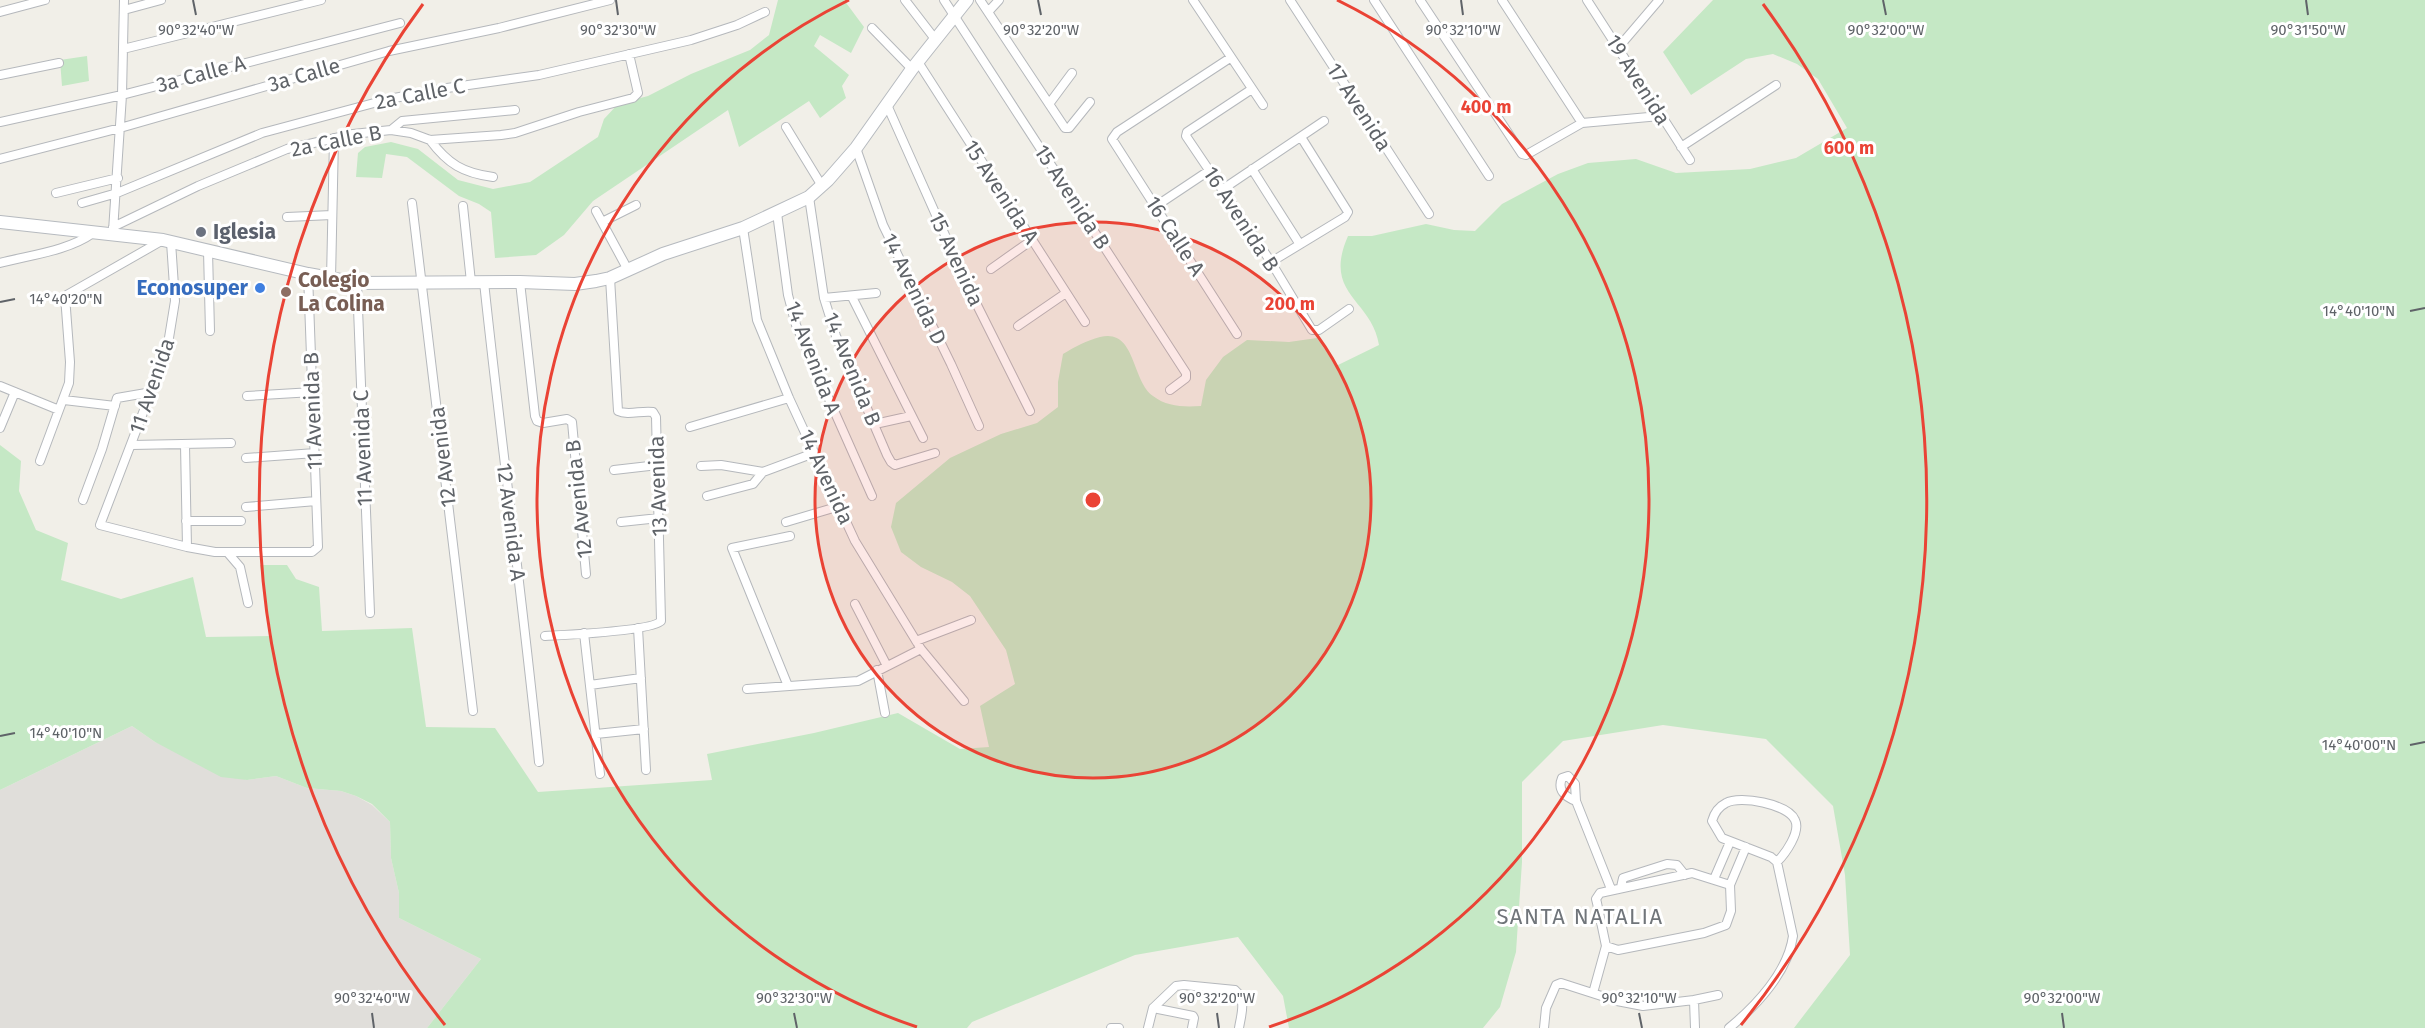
<svg xmlns="http://www.w3.org/2000/svg" width="2425" height="1028" font-family="'Fira Sans',sans-serif">
	<rect width="100%" height="100%" fill="#f1efe8"/>
	<!-- industrial -->
	<path fill="#e0deda" d="M132,726L155,742L247,780L276,776L307,788L341,791L356,796L372,805L390,822L391,858L399,893V918L481,959L427,1028H0V790Z"/>
	<!-- green -->
	<path fill="#c5e8c5" d="M778,0H844L864,27L851,53L820,35L814,46L849,75L842,86L846,98L820,118L809,101L739,147L728,110L593,201L564,235L536,255L495,258L491,212L479,204L459,196L407,157L386,154L382,178L356,177L358,153L365,147L391,142L418,149L458,180L493,189L530,182L598,137L604,119L618,104L648,96L691,74L750,50L769,35Z
		M1713,0H2425V1028H1794L1850,955L1845,875L1833,806L1766,739L1663,725L1563,741L1522,782V862L1516,952L1500,1007L1483,1028H1289L1283,996L1238,937L1135,955L972,1022L967,1028H427L481,959L399,918V893L391,858L390,822L372,804L356,796L341,791L307,788L276,776L247,780L221,777L155,742L132,726L0,790V445L21,461L19,491L36,530L68,543L61,580L121,599L193,577L206,637L272,636L260,565H287L296,579L319,587L322,631L412,628L426,727L495,728L538,792L712,780L707,754L814,733L898,713L960,749L989,747L980,706L1015,684L1006,650L970,596L952,582L921,567L901,552L891,527L896,503L950,458L1001,434L1037,423L1058,407V382L1063,354C1076,346 1086,341 1100,337C1136,328 1131,380 1153,396C1167,407 1184,407 1201,406L1206,380L1223,357L1247,340L1289,342L1317,338L1336,366L1379,345C1372,299 1322,295 1348,236H1372L1426,224L1454,230L1475,231L1502,204L1558,174L1588,163L1636,159L1676,173L1750,169L1796,158L1847,128L1818,79L1797,64L1773,54L1746,59L1691,95L1663,52Z
		M87,56L89,81L62,86L60,60Z"/>
	<g fill="none" stroke-linecap="round" stroke-linejoin="round">
		<!-- street casing -->
		<g stroke="#b5b8bc" stroke-width="10">
			<path id="street" d="M905,0L935,39
				M944,0L1186,373V378L1170,390
				M980,0L1065,128H1069L1090,102
				M1193,0L1263,105
				M1290,0L1429,214
				M1374,0L1489,176
				M1420,0L1522,154L1526,155L1582,123L1660,116
				M1502,0L1582,123
				M1587,0L1690,160
				M124,10L161,0
				M0,12L45,0
				M988,12L999,0
				M872,28L912,69
				M1618,48L1659,0
				M123,49L321,0
				M1230,58L1117,132L1112,139L1237,334
				M918,62L1085,322
				M0,75L59,63
				M1252,89L1187,132L1186,136L1271,262L1312,330H1319L1349,309
				M1049,104L1072,73
				M887,105L969,289L1030,411
				M0,122L122,95L400,23
				M786,127L822,186
				M391,130L402,121L515,110
				M430,140C448,164 463,173 493,177
				M1681,147L1776,85
				M856,148L883,225L951,364L979,426
				M0,159L120,128L389,51L499,28L610,0
				M1252,169L1299,243
				M1223,189L1324,121
				M56,193L118,178
				M809,197L824,298L836,336L887,455L891,462L895,465L935,453
				M82,203L117,193L262,133L389,99L447,88L539,75L691,40L737,25L765,12
				M412,203L473,711
				M463,206L471,282
				M1156,206L1210,170
				M596,211L628,270
				M777,213L788,295L796,325L872,496
				M287,217L332,215
				M602,222L636,205
				M113,227L198,186L287,149L353,134L391,130L411,133L430,140L501,135L515,133L579,112L633,98L638,93L629,54
				M743,228L757,320L789,398L855,541L921,649L964,701
				M113,231L122,95L124,0
				M171,242L175,301L167,350L100,525L187,547L215,552H312L318,547L308,274
				M208,251L210,331
				M1271,262L1345,217L1348,212L1301,137
				M0,263C30,255 68,251 93,233
				M991,269L1032,240
				M331,279L334,138
				M484,282C501,442 523,602 539,762
				M520,282L535,416L537,421L543,423L567,419L572,422L586,574
				M357,283L370,613
				M852,297L923,438
				M824,298L876,293
				M1018,326L1066,293
				M0,386L59,410
				M247,396L313,392
				M64,400L115,406
				M875,424L911,416
				M690,427L789,398
				M0,428L15,392
				M132,445L231,443
				M185,445L187,547
				M246,458L315,453
				M40,461L69,383L70,362L65,296L163,240
				M701,466L721,465L763,472L814,453
				M614,470L658,465
				M707,496L753,484L763,472
				M83,500L102,449L117,398L152,392
				M246,507L316,501
				M186,521H241
				M621,522L659,518
				M786,522L840,506
				M228,553L240,567L248,603
				M855,604L887,666
				M638,628L646,770
				M584,633L600,774
				M545,636C564,635 652,631 661,621L656,417L653,412C642,410 628,416 618,411L610,278
				M916,641L971,620
				M877,670L885,713
				M590,685L641,678
				M788,686L732,548L790,536
				M747,689L858,681L921,649
				M596,734L644,729
				M1576,801C1565,797 1557,790 1562,778L1568,776L1575,784L1576,801L1611,889
				M1714,879L1730,842
				M1730,885L1692,873L1600,893L1596,899L1597,903L1606,946L1618,950L1704,933L1726,925L1731,911L1730,885L1746,847
				M1621,887L1623,878L1667,864L1677,865L1685,875
				M1593,993L1606,946
				M1694,1000L1718,995
				M1153,1008L1193,1016L1194,1018L1192,1028
				M1111,1028H1119
				M1148,1028L1153,1008L1176,986L1184,985L1235,990C1247,1000 1241,1015 1239,1028
				M1544,1028L1546,1008L1556,985L1561,983L1617,1001L1643,1006L1694,1000L1695,1028
				M1729,1028C1756,1006 1788,972 1793,936L1777,862L1771,857L1722,838L1712,821C1714,814 1718,807 1726,803C1740,795 1788,804 1795,820C1801,832 1785,854 1777,862"/>
		</g>
		<!-- secondary casing -->
		<g stroke="#b6babf" stroke-width="14">
			<path id="secondary" d="M0,222L163,240L308,274L357,283L520,282L575,284L596,281L610,278L663,254L743,228L809,197L828,180L856,148L912,69L967,0"/>
		</g>
		<!-- street -->
		<use href="#street" stroke="#fff" stroke-width="8"/>
		<!-- secondary -->
		<use href="#secondary" stroke="#fff" stroke-width="12"/>
	</g>
	<!-- ticks -->
	<path fill="none" stroke="#5f6368" stroke-width="2" d="M193,0L196,15M616,0L618,15M1038,0L1041,15M1461,0L1463,15M1883,0L1886,15M2306,0L2308,15M0,302L15,299M2410,311L2425,308M0,736L15,733M2410,745L2425,742M372,1013L374,1028M794,1013L797,1028M1217,1013L1219,1028M1639,1013L1642,1028M2062,1013L2064,1028"/>
	<!-- distance rings -->
	<circle cx="1093" cy="500" r="278" fill="#ea4335" fill-opacity=".12"/>
	<g fill="none" stroke="#ea4335" stroke-width="3">
		<circle cx="1093" cy="500" r="278"/>
		<path d="M917 1027A556 556 0 0 1 849 0M1337 0A556 556 0 0 1 1269 1027"/>
		<path d="M445 1025A834 834 0 0 1 423 4M1763 4A834 834 0 0 1 1741 1025"/>
	</g>
	<!-- markers -->
	<circle fill="#6b7280" stroke="#fff" stroke-width="2" cx="201" cy="232" r="6"/>
	<circle fill="#3f7fe0" stroke="#fff" stroke-width="2" cx="260" cy="288" r="6"/>
	<circle fill="#8d6e63" stroke="#fff" stroke-width="2" cx="286" cy="292" r="6"/>
	<g text-anchor="middle" dominant-baseline="central" stroke-width="6" stroke-linejoin="round" paint-order="stroke">
		<!-- street labels -->
		<g font-size="21" fill="#5f6368" stroke="#fff">
			<text transform="translate(201 74) rotate(-15)">3a Calle A</text>
			<text transform="translate(304 75) rotate(-16)">3a Calle</text>
			<text transform="translate(1638 80) rotate(58)">19 Avenida</text>
			<text transform="translate(420 94) rotate(-11)">2a Calle C</text>
			<text transform="translate(1359 107) rotate(57)">17 Avenida</text>
			<text transform="translate(336 141) rotate(-11)">2a Calle B</text>
			<text transform="translate(1001 192) rotate(57)">15 Avenida A</text>
			<text transform="translate(1072 197) rotate(57)">15 Avenida B</text>
			<text transform="translate(1241 219) rotate(57)">16 Avenida B</text>
			<text transform="translate(1175 236) rotate(57)">16 Calle A</text>
			<text transform="translate(956 259) rotate(65)">15 Avenida</text>
			<text transform="translate(914 289) rotate(64)">14 Avenida D</text>
			<text transform="translate(813 358) rotate(69)">14 Avenida A</text>
			<text transform="translate(852 369) rotate(68)">14 Avenida B</text>
			<text transform="translate(152 386) rotate(-71)">11 Avenida</text>
			<text transform="translate(313 411) rotate(-92)">11 Avenida B</text>
			<text transform="translate(363 448) rotate(-92)">11 Avenida C</text>
			<text transform="translate(443 457) rotate(-97)">12 Avenida</text>
			<text transform="translate(826 477) rotate(65)">14 Avenida</text>
			<text transform="translate(658 486) rotate(-92)">13 Avenida</text>
			<text transform="translate(579 499) rotate(-96)">12 Avenida B</text>
			<text transform="translate(511 522) rotate(83)">12 Avenida A</text>
		</g>
		<!-- worship labels -->
		<g font-size="21" font-weight="bold" fill="#5b616d" stroke="#fff" text-anchor="start">
			<text x="213" y="232">Iglesia</text>
		</g>
		<!-- education labels -->
		<g font-size="21" font-weight="bold" fill="#785e54" stroke="#fff" text-anchor="start">
			<text x="298" y="280">Colegio<tspan x="298" dy="24">La Colina</tspan></text>
		</g>
		<!-- shop labels -->
		<g font-size="21" font-weight="bold" fill="#366cbe" stroke="#fff" text-anchor="end">
			<text x="248" y="288">Econosuper</text>
		</g>
		<!-- neighbourhood labels -->
		<g font-size="22" letter-spacing="1.5" fill="#70757a" stroke="#fff">
			<text x="1580" y="916">SANTA NATALIA</text>
		</g>
	</g>
	<g font-size="15" text-anchor="middle" fill="#5f6368" stroke="#fff" stroke-width="6" stroke-linejoin="round" paint-order="stroke">
		<text x="196" y="35">90°32'40"W</text>
		<text x="618" y="35">90°32'30"W</text>
		<text x="1041" y="35">90°32'20"W</text>
		<text x="1463" y="35">90°32'10"W</text>
		<text x="1886" y="35">90°32'00"W</text>
		<text x="2308" y="35">90°31'50"W</text>
		<text x="66" y="304">14°40'20"N</text>
		<text x="2359" y="316">14°40'10"N</text>
		<text x="66" y="738">14°40'10"N</text>
		<text x="2359" y="750">14°40'00"N</text>
		<text x="372" y="1003">90°32'40"W</text>
		<text x="794" y="1003">90°32'30"W</text>
		<text x="1217" y="1003">90°32'20"W</text>
		<text x="1639" y="1003">90°32'10"W</text>
		<text x="2062" y="1003">90°32'00"W</text>
	</g>
	<circle cx="1093" cy="500" r="9" fill="#ea4335" stroke="#fff" stroke-width="3"/>
	<g font-size="18" text-anchor="middle" font-weight="bold" fill="#ea4335" stroke="#fff" stroke-width="6" stroke-linejoin="round" paint-order="stroke">
		<text x="1486" y="113">400 m</text>
		<text x="1849" y="154">600 m</text>
		<text x="1290" y="310">200 m</text>
	</g>
</svg>
